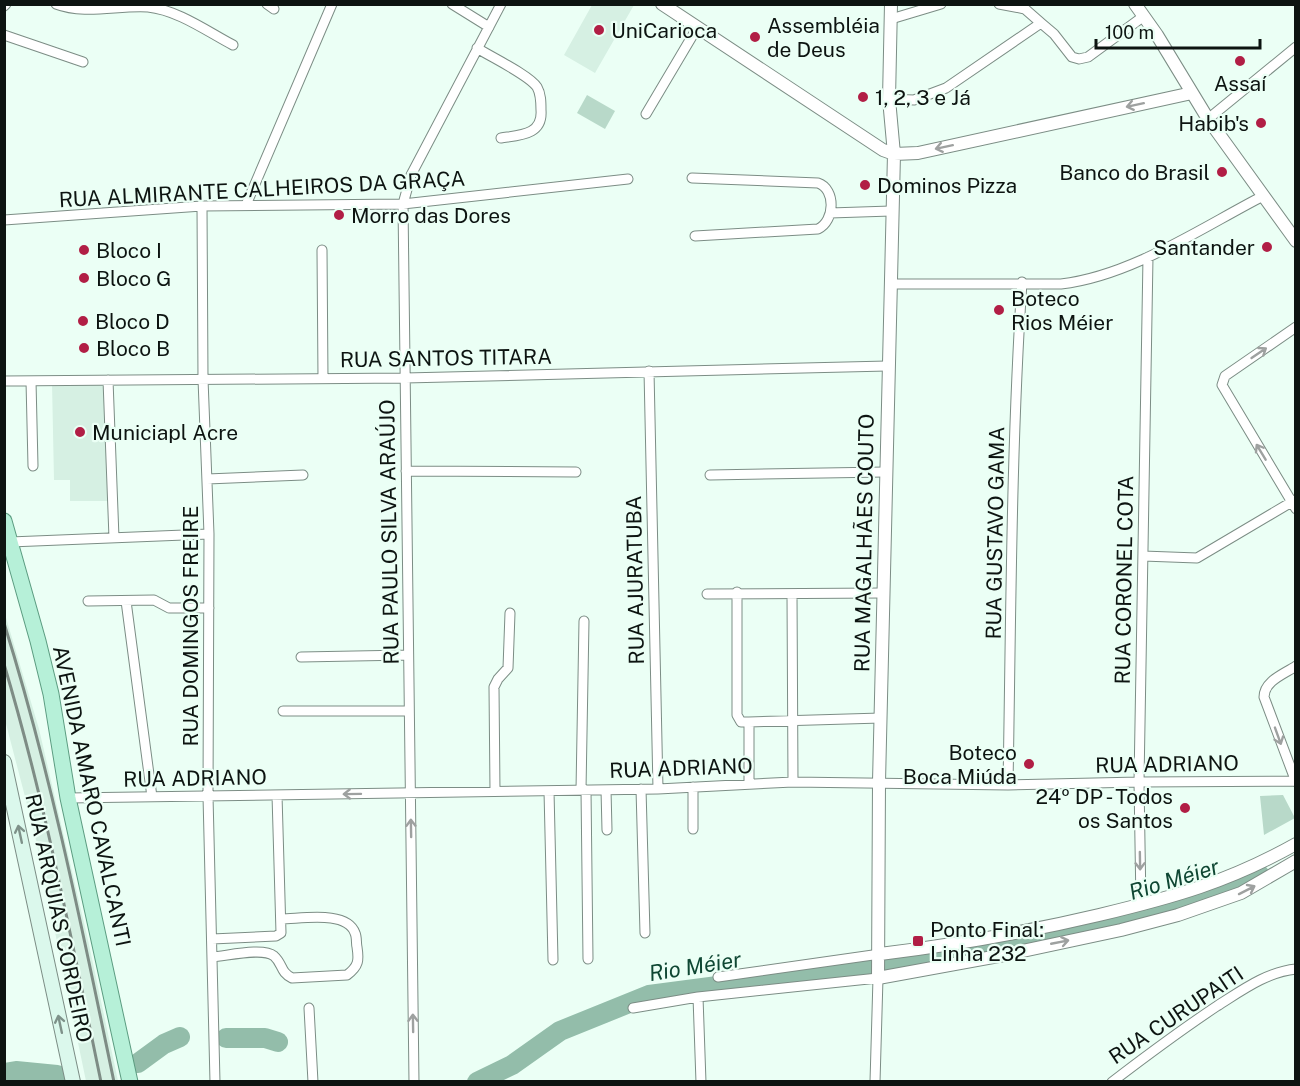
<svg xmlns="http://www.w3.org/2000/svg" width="1300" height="1086" font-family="'Public Sans',sans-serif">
	<rect width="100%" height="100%" fill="#ebfff5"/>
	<!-- built -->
	<path fill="#d6f0e3" d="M592,5H634L595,73L564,55Z
		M52,383H105L109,501H70V480H54Z
		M4,611L39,729L88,940L118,1081H86L34,831L5,720Z"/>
	<!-- green -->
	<path fill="#b8d9c9" d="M587,95L615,111L605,129L577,113Z
		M1283,795L1295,818L1264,835L1260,796Z"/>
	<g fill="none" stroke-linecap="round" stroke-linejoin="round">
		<!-- river -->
		<path stroke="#93bdaa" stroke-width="20" d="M890,963C957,954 1023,942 1089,928C1147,915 1206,902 1259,874
			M226,1038H265L278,1042
			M138,1063L164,1044L180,1037
			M4,1073L16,1071L57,1075
			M477,1082L512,1065L560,1031L649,995L868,966"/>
		<!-- minor casing -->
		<g stroke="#7c8d85" stroke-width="11">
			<path id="minor" d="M56,4C85,15 118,5 148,7C178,10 208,32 233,45
				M267,4L274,9
				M452,4L489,27
				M999,4L1025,9L1041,23
				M4,6L6,4
				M891,19L941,4
				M4,35L83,62
				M477,48C491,57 529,75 537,87C541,94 541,102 541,110C543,135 520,135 501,138
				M889,99L914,100L946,88L1041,23L1054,34L1072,57L1079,59L1088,57L1144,16
				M646,114L697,28
				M1208,119L1296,47
				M692,178L818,183C836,189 835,221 818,229L695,236
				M246,205L332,4
				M202,206L203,379L209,534L208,796L215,1082
				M830,213L891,211
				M4,220L202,206L403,204L628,179
				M322,250L323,378
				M890,284H1061C1131,276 1201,228 1263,196
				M1296,327L1225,376L1222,385L1296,509
				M649,371L658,789
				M108,380L114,538
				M4,381L405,378L887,366
				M31,381L33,466
				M406,471L576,472
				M710,475L885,472
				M207,479L303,475
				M10,542L209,534
				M1143,556L1197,558L1295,500
				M737,592V715L741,722H749V784
				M707,594L883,593
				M792,594L793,782
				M88,601L154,600L169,608H209
				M126,601L152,797
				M301,657L408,655
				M1296,666C1284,674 1264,681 1264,697L1296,782
				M283,711H409
				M749,722L881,718
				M1008,785C1011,618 1011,450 1022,282
				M693,787V829
				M641,789L645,933
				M581,790L584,621
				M586,790L588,959
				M606,790L607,830
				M495,791L494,687L498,679L508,668L510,613
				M549,791L553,960
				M68,798L658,789L793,782L1008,785L1139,782L1295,781
				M1141,905L1139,782L1148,257
				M212,939L276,936L281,933L277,795
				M212,957C227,956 263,947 274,956C283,964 280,972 292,978L347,975C359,966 359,960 357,947C356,943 357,937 355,933C347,910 301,919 281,919
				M718,977L880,954
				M698,997L701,1082
				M309,1008L313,1082
				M633,1008L698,997L878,978L875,1082
				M414,1082L403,204L411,175L501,4
				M1112,1082C1146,1056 1181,1030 1217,1006C1241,991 1266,972 1296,969"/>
		</g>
		<!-- tertiary casing -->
		<g stroke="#7c8d85" stroke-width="14">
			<path id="tertiary" d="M662,4L883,150L894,154L918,153L1192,93
				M891,4L889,99L894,154L879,782L878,978L1004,955L1121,930L1178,915L1241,893L1296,861
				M1135,4L1157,35L1208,119L1296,241
				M880,954C954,945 1027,932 1099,915C1174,897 1228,882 1296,844"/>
		</g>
		<!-- secondary casing -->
		<g stroke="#7c8d85" stroke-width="16">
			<path id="secondary" d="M4,762L73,1082"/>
		</g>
		<!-- primary casing -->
		<g stroke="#5c9c81" stroke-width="17">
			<path id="primary" d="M4,521L38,641L51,694L68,798L130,1082"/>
		</g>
		<!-- minor -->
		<use href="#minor" stroke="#fff" stroke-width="9"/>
		<!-- tertiary -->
		<use href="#tertiary" stroke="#fff" stroke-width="12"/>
		<!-- secondary -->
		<use href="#secondary" stroke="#dbf8ec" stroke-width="14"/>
		<!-- primary -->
		<use href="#primary" stroke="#b6f0d8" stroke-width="15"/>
		<!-- rail -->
		<path stroke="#7e8c85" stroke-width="3" d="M4,623C51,773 82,928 114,1082
			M4,664C45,801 72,942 101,1082"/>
	</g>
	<!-- one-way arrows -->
	<defs><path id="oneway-shaft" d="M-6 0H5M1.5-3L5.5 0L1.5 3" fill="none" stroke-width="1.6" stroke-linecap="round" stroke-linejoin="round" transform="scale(1.5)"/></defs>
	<g stroke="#9ea1a0">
		<use href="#oneway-shaft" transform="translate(1135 105) rotate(168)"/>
		<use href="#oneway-shaft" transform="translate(944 147) rotate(168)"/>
		<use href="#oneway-shaft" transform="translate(1259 353) rotate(-34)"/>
		<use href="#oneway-shaft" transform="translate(1261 452) rotate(-121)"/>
		<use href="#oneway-shaft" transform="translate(1278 736) rotate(70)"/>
		<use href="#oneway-shaft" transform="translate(352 794) rotate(179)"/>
		<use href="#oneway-shaft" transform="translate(411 828) rotate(-91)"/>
		<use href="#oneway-shaft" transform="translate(1140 861) rotate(89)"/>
		<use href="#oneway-shaft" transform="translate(1247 890) rotate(-27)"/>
		<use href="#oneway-shaft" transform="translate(1060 942) rotate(-11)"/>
		<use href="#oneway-shaft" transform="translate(413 1023) rotate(-91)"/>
	</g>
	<g stroke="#7e9189">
		<use href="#oneway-shaft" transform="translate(20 834) rotate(-102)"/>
		<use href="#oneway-shaft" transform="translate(60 1024) rotate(-102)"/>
	</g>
	<!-- markers -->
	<g fill="#b11e45" stroke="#ebfff5" stroke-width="2">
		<circle cx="599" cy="30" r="6"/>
		<circle cx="755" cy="37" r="6"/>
		<circle cx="1240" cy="61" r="6"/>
		<circle cx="863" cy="97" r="6"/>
		<circle cx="1261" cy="123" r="6"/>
		<circle cx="1222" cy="172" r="6"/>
		<circle cx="865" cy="185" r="6"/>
		<circle cx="339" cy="215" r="6"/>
		<circle cx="1267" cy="247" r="6"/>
		<circle cx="84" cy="250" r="6"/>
		<circle cx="84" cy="278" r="6"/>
		<circle cx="999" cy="310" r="6"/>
		<circle cx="83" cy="321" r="6"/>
		<circle cx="84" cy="348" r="6"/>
		<circle cx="80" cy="432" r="6"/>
		<circle cx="1029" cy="764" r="6"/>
		<circle cx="1185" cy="808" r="6"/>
		<rect x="912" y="935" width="12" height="12" rx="3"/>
	</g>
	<g text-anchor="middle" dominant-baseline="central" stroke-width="4.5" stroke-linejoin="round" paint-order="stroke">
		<!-- poi labels -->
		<g font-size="21" fill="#0d1411" stroke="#ebfff5" text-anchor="start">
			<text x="767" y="25">Assembléia<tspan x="767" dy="24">de Deus</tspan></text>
			<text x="611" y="30">UniCarioca</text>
			<text x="1240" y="83" text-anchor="middle">Assaí</text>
			<text x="875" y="97">1, 2, 3 e Já</text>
			<text x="1249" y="123" text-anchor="end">Habib's</text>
			<text x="1210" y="172" text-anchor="end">Banco do Brasil</text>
			<text x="877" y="185">Dominos Pizza</text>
			<text x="351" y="215">Morro das Dores</text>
			<text x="1255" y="247" text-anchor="end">Santander</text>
			<text x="96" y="250">Bloco I</text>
			<text x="96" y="278">Bloco G</text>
			<text x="1011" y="298">Boteco<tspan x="1011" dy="24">Rios Méier</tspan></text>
			<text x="95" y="321">Bloco D</text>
			<text x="96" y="348">Bloco B</text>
			<text x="92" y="432">Municiapl Acre</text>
			<text x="1017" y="752" text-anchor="end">Boteco<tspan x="1017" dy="24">Boca Miúda</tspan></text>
			<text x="1173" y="796" text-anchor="end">24º DP - Todos<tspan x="1173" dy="24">os Santos</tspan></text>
			<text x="930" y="929">Ponto Final:<tspan x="930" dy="24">Linha 232</tspan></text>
		</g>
		<!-- street labels -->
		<g font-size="21" fill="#0d1411" stroke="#ebfff5">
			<text transform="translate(262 189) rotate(-3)">RUA ALMIRANTE CALHEIROS DA GRAÇA</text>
			<text transform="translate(446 358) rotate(-1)">RUA SANTOS TITARA</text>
			<text transform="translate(389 532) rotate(-91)">RUA PAULO SILVA ARAÚJO</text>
			<text transform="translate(995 533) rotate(-89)">RUA GUSTAVO GAMA</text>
			<text transform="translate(864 543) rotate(-89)">RUA MAGALHÃES COUTO</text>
			<text transform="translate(635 580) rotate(-91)">RUA AJURATUBA</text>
			<text transform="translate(1124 580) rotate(-89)">RUA CORONEL COTA</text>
			<text transform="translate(190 626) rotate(-90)">RUA DOMINGOS FREIRE</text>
			<text transform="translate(1167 764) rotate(-1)">RUA ADRIANO</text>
			<text transform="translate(681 768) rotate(-2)">RUA ADRIANO</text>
			<text transform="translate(195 778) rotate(-1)">RUA ADRIANO</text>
			<text transform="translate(92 796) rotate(78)">AVENIDA AMARO CAVALCANTI</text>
			<text transform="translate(59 918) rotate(78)">RUA ARQUIAS CORDEIRO</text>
			<text transform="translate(1176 1015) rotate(-34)">RUA CURUPAITI</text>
		</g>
		<!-- water labels -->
		<g font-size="22" font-style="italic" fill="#0f4733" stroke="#ebfff5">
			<text transform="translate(1174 879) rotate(-17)">Rio Méier</text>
			<text transform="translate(695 966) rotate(-9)">Rio Méier</text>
		</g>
	</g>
	<!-- border -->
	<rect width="1300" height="1086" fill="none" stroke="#0d1411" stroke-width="12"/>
	<!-- scale -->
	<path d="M1096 39v9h164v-9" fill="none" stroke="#0d1411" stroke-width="3"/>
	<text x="1105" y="39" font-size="18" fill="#0d1411" stroke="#ebfff5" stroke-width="4.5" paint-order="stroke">100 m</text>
</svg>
